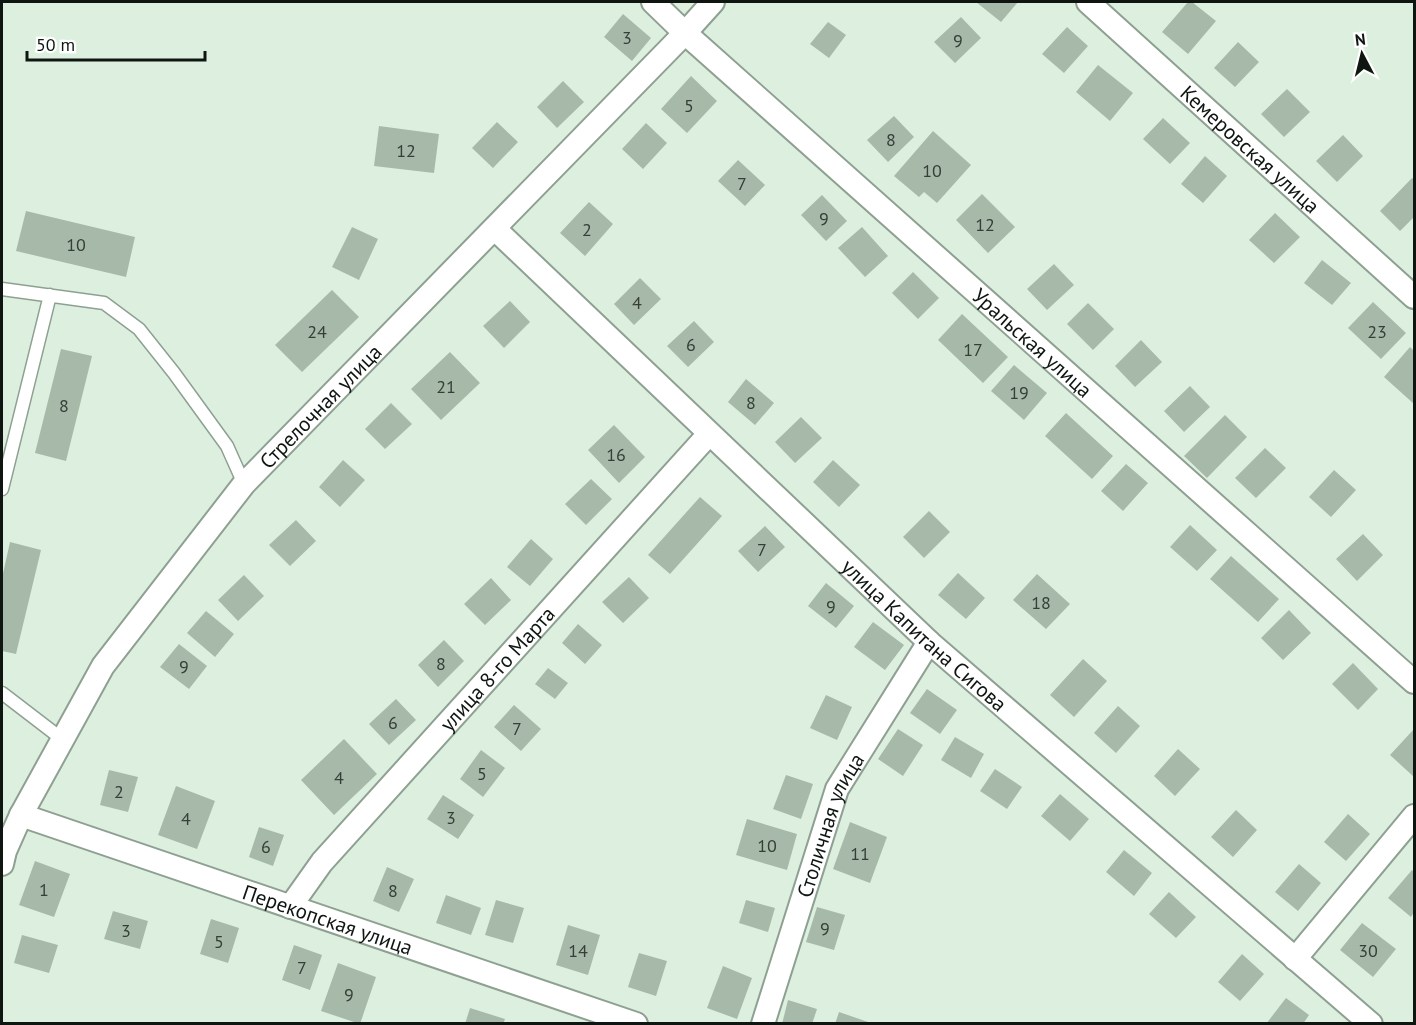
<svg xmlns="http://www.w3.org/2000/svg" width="1416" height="1025" font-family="'PT Sans',sans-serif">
	<rect width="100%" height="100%" fill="#ddf0e0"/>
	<!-- building -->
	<path fill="#a7baaa" d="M976,2H1018L1001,22Z
		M1188,2H1192L1216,21L1188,54L1162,32Z
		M623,14L651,38L632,61L604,37Z
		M961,17L981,38L955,63L934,42Z
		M828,22L846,35L829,58L810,44Z
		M1067,27L1088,46L1064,73L1042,54Z
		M1238,42L1259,62L1235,87L1214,68Z
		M1098,65L1133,93L1110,121L1076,92Z
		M691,76L717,101L687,133L661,109Z
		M563,81L584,102L557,128L537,107Z
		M1287,89L1310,112L1284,137L1261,114Z
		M894,116L914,137L888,162L867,140Z
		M1163,118L1190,143L1170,164L1143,139Z
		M497,122L518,142L493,168L472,148Z
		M646,123L667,143L643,169L622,149Z
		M379,126L439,134L434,173L374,166Z
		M933,131L971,165L937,203L924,192L919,197L894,176Z
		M1343,135L1363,156L1337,182L1316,161Z
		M1205,156L1227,176L1203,203L1181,184Z
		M738,160L765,185L745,206L718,181Z
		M1412,178L1414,180V217L1400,231L1380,211Z
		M982,194L1015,227L988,253L956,220Z
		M822,195L847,221L826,241L801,215Z
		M589,202L613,224L585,256L560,233Z
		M26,211L135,237L126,277L16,251Z
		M1275,213L1300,237L1274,263L1249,240Z
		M352,227L378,239L359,280L332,267Z
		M862,227L888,256L865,277L838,248Z
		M1322,260L1351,283L1332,305L1304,283Z
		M1054,264L1074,285L1047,310L1027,289Z
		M913,272L939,298L918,319L892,293Z
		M640,278L661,299L634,325L614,304Z
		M332,290L359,317L302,372L275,345Z
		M510,301L530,322L504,348L483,326Z
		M1373,302L1406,333L1381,359L1348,328Z
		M1088,303L1114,329L1093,350L1067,324Z
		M962,314L1008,357L983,383L938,340Z
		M694,321L714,342L688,367L667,346Z
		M1141,340L1162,362L1135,387L1115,366Z
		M1410,347L1414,351V404L1384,377Z
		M61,349L92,356L66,461L35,453Z
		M450,352L480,383L441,420L411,389Z
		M1014,365L1047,393L1024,420L991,391Z
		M746,379L774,403L755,425L728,402Z
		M1190,386L1210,407L1184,432L1164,411Z
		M391,403L412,424L385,449L365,429Z
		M1066,413L1113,456L1092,479L1045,436Z
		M1225,415L1247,437L1207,478L1184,456Z
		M801,417L822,438L795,463L775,442Z
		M614,425L645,457L619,483L588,450Z
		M1265,448L1286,468L1256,498L1235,478Z
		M343,460L365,480L340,507L319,487Z
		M833,460L860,485L839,507L813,482Z
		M1126,464L1148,483L1123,511L1101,491Z
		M1334,470L1356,490L1331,517L1309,497Z
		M591,479L612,499L586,525L565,504Z
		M700,497L722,516L670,574L648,555Z
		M929,511L950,532L924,558L903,537Z
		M296,520L316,541L290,566L269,545Z
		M1190,525L1217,550L1197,571L1170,547Z
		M765,526L785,547L758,572L738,551Z
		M1363,534L1383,555L1357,581L1336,559Z
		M531,539L553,559L530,586L507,567Z
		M10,542L41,550L16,654L2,651V578Z
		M1231,556L1279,599L1258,622L1210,579Z
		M958,573L985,598L966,619L938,595Z
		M1037,574L1070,604L1046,629L1013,600Z
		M244,575L264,596L238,621L218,600Z
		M629,577L649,598L623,623L602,602Z
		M491,578L511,600L485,625L464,604Z
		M826,583L854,606L836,628L808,606Z
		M1289,610L1311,633L1283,660L1261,638Z
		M206,611L234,634L215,657L187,633Z
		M873,622L904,645L885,670L854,647Z
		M578,624L602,645L585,664L562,643Z
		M444,640L464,661L438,687L418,665Z
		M179,644L207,666L189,689L160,667Z
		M1083,659L1107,681L1074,717L1050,695Z
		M1353,663L1378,689L1358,710L1332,684Z
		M548,668L568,683L555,699L535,684Z
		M927,689L957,710L940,734L910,713Z
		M826,695L852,707L837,740L810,728Z
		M396,699L416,720L389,745L369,724Z
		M514,705L541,729L521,751L494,727Z
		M1118,706L1140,726L1116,753L1094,733Z
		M898,729L923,745L903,776L878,759Z
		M1414,729V777L1390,755Z
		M955,737L984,754L971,778L941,760Z
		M344,739L377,774L334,815L301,780Z
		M1178,749L1200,769L1175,796L1154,776Z
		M481,750L505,768L483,797L460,779Z
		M995,769L1022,787L1007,809L980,791Z
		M109,770L138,777L128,812L100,805Z
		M786,775L813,784L801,819L773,809Z
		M176,786L215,801L197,849L158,835Z
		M1060,794L1089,819L1070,841L1041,816Z
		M443,795L474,815L458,839L427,819Z
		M1236,810L1257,830L1233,857L1211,837Z
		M1348,814L1370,834L1346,861L1324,842Z
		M747,819L797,834L787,870L736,855Z
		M850,822L887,837L870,883L833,869Z
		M259,827L284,835L273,866L249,857Z
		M1124,850L1152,873L1134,896L1106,872Z
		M35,861L70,874L54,917L19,905Z
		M1299,864L1321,883L1298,911L1275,892Z
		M387,867L414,879L399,912L373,901Z
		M1412,870L1414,872V912L1411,917L1388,898Z
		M1169,892L1196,917L1176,938L1149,914Z
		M446,895L481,908L471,935L436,923Z
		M496,900L524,908L513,943L485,935Z
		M746,900L775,908L768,932L739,923Z
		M817,907L845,915L834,950L806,942Z
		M113,911L148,921L140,949L104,939Z
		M211,919L239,928L228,963L200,954Z
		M1362,923L1396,949L1373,977L1340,950Z
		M568,925L600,935L588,975L556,965Z
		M22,935L58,945L49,973L14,963Z
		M294,945L322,955L310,990L282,980Z
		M639,953L667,961L656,996L628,987Z
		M1242,954L1264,974L1240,1001L1218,982Z
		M338,963L376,977L360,1024L321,1011Z
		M723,966L752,978L737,1019L707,1008Z
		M1286,998L1309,1015L1303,1024H1266Z
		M788,1000L817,1009L812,1024H782Z
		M470,1008L505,1019L503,1024H465Z
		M839,1012L871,1023V1024H835Z"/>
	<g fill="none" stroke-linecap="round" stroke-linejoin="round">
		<!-- service casing -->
		<g stroke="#8ea091" stroke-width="15">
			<path id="service" d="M2,289L104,303L139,329L174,373L227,446L244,484
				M2,489L50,295
				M2,693L62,739"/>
		</g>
		<!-- minor casing -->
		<g stroke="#8ea091" stroke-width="26">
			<g id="minor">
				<path id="s1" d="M653,2L685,33L1414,682"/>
				<path id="s2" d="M1088,2L1414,297"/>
				<path id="s3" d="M495,229L929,642L1371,1024"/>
				<path id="s4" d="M21,815L636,1024"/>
				<path id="s5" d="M2,864L5,851L21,815L103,666L244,484L685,33L713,2"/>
				<path id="s6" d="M290,907L322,862L709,434"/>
				<path d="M1295,959L1414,816"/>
				<path id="s7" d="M763,1024L837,789L929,642"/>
			</g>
		</g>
		<!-- service -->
		<use href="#service" stroke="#fff" stroke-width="12"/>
		<!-- minor -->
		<use href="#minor" stroke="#fff" stroke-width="22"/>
	</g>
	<g text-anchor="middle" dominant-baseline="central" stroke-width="4.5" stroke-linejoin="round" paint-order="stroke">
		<!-- number labels -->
		<g font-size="18" fill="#353f37">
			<text x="627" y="37">3</text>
			<text x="958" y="40">9</text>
			<text x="689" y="105">5</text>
			<text x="891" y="139">8</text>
			<text x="406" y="150">12</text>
			<text x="932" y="170">10</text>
			<text x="742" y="183">7</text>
			<text x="824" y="218">9</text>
			<text x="985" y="224">12</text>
			<text x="587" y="229">2</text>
			<text x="76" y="244">10</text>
			<text x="637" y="302">4</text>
			<text x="317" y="331">24</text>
			<text x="1377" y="331">23</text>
			<text x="691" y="344">6</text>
			<text x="973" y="349">17</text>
			<text x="446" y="386">21</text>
			<text x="1019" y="392">19</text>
			<text x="751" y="402">8</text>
			<text x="64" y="405">8</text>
			<text x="616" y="454">16</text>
			<text x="762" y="549">7</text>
			<text x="1041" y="602">18</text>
			<text x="831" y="606">9</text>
			<text x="441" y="663">8</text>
			<text x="184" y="666">9</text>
			<text x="393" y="722">6</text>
			<text x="517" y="728">7</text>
			<text x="482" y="773">5</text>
			<text x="339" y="777">4</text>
			<text x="119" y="791">2</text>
			<text x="451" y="817">3</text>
			<text x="186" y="818">4</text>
			<text x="767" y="845">10</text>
			<text x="266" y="846">6</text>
			<text x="860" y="853">11</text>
			<text x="44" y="889">1</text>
			<text x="393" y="890">8</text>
			<text x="825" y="928">9</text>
			<text x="126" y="930">3</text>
			<text x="219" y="941">5</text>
			<text x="578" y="950">14</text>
			<text x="1368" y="950">30</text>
			<text x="302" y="967">7</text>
			<text x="349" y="994">9</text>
		</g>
		<!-- street labels -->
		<g font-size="21" fill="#0f1611" stroke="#fff">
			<text stroke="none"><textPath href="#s2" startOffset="219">Кемеровская улица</textPath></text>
			<text stroke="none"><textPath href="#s1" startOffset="510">Уральская улица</textPath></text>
			<text stroke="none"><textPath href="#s5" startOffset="562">Стрелочная улица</textPath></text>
			<text stroke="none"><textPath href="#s3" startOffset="591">улица Капитана Сигова</textPath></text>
			<text stroke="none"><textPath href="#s6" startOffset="316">улица 8-го Марта</textPath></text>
			<text stroke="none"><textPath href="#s7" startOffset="210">Столичная улица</textPath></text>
			<text stroke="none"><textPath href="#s4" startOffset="324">Перекопская улица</textPath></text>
		</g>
	</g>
	<!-- border -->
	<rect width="1416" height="1025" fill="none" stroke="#0f1611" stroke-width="6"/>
	<!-- north arrow -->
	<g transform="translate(1362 54) rotate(353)" stroke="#ffffff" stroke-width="4.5" paint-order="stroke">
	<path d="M0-4.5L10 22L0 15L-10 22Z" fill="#0f1611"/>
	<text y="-9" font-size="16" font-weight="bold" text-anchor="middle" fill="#0f1611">N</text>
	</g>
	<!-- scale -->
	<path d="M27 51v9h178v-9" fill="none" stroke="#0f1611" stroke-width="3"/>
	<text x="36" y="51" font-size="18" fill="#0f1611" stroke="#ffffff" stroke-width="4.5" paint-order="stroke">50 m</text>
</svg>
